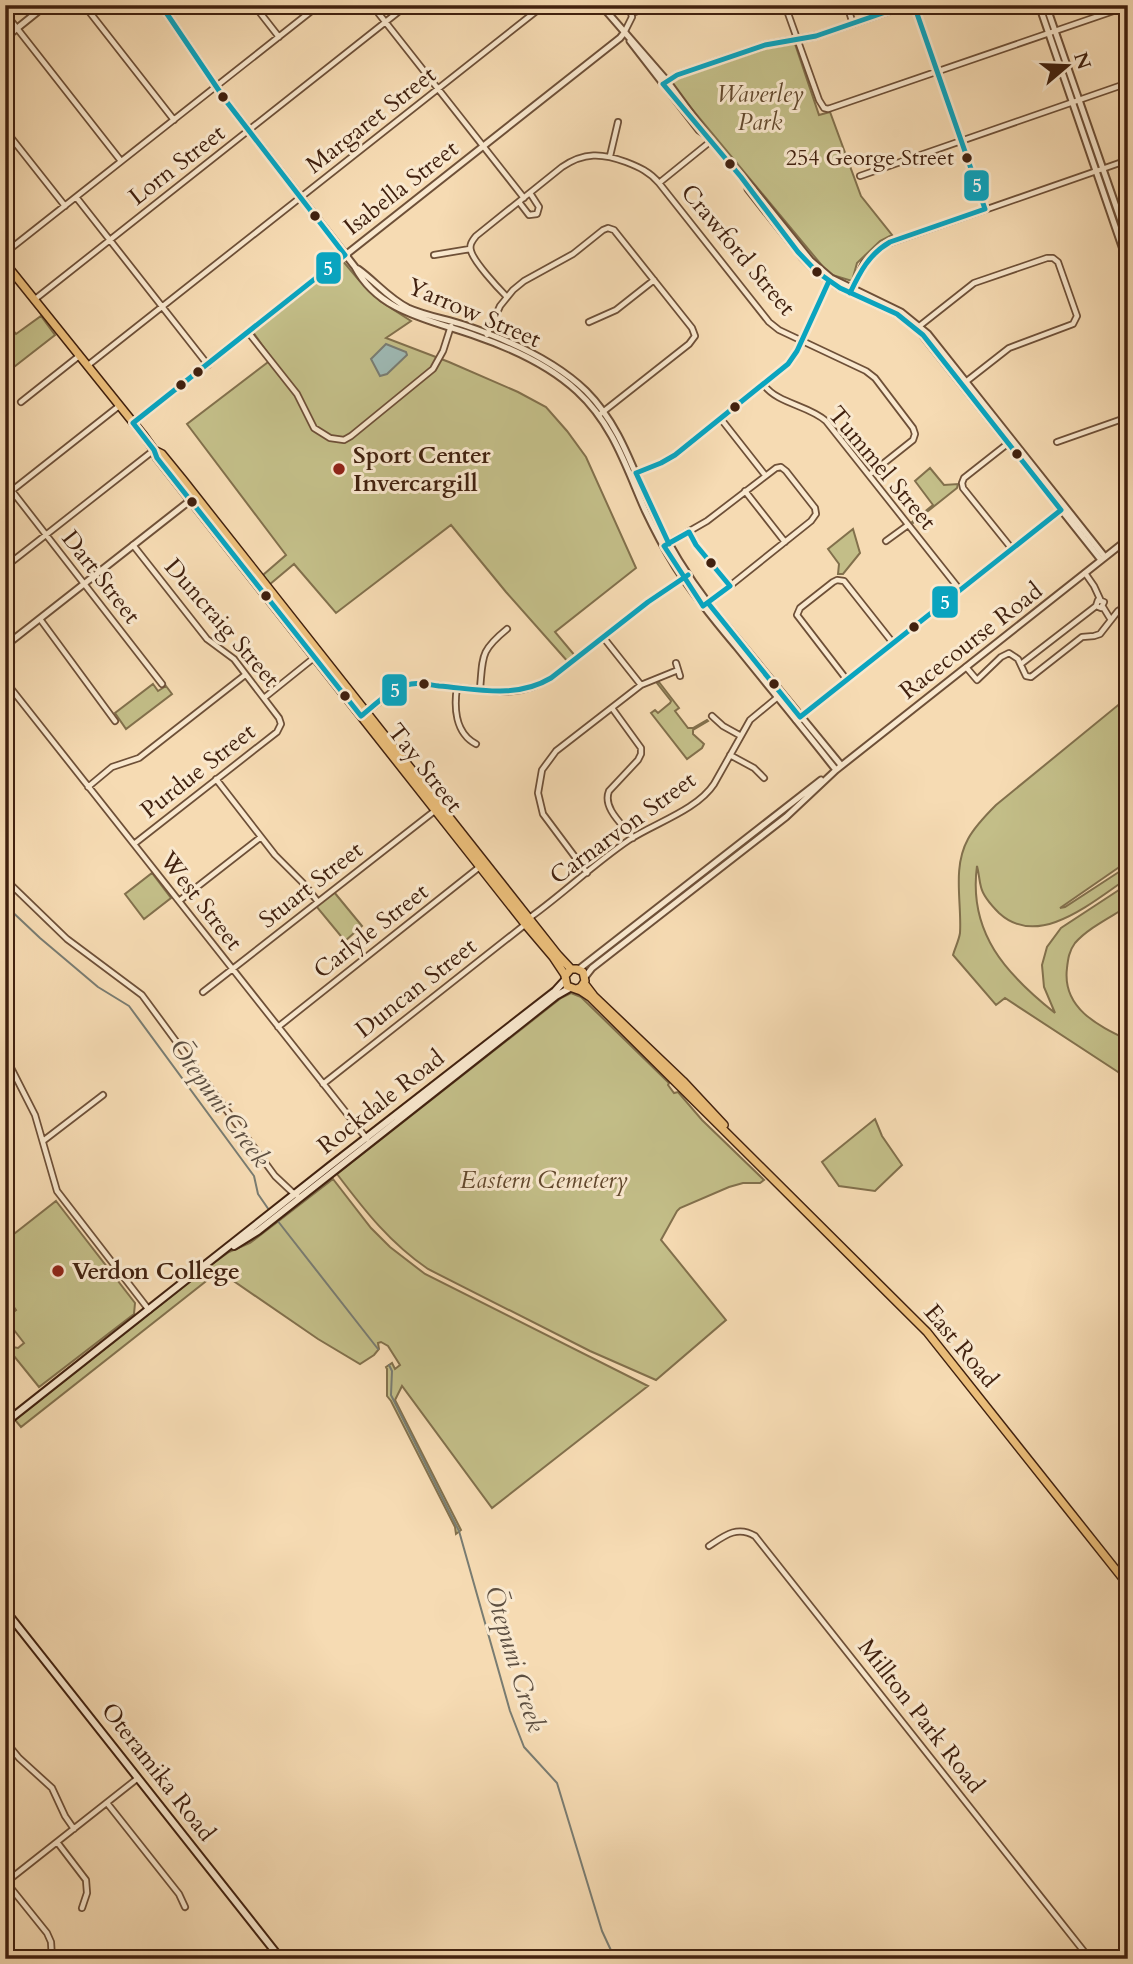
<svg xmlns="http://www.w3.org/2000/svg" width="1133" height="1964" font-family="Cardo,serif">
	<rect width="100%" height="100%" fill="#f6dbb3"/>
	<filter id="stains"><feTurbulence type="fractalNoise" baseFrequency=".00286" numOctaves="4"/><feColorMatrix values="0 0 0 0 .2 0 0 0 0 .09 0 0 0 0 .02 0 0 0 .5 -.17"/></filter>
	<radialGradient id="worn" r=".72"><stop offset=".6" stop-color="#630" stop-opacity="0"/><stop offset="1" stop-color="#630" stop-opacity=".3"/></radialGradient>
	<!-- green -->
	<path fill="#c3be88" stroke="#82704c" stroke-width="2" d="M793,38L819,115L830,112L861,196L892,235L880,241L857,263L852,281L829,274L824,268L667,79Z
		M342,260L358,279L380,301L411,321L386,338L449,362L518,392L546,407L567,431L586,457L636,568L555,632L576,657L569,663L506,592L451,525L336,613L294,564L269,585L263,575L286,555L187,424L272,359L253,332Z
		M41,316L55,335L5,374V321L16,334Z
		M930,468L944,485L958,484L957,488L913,523L912,522L933,505L915,481Z
		M853,529L860,553L843,574H838L839,564L828,549Z
		M659,682L679,708L675,711L688,728H693L707,720L708,721L693,730V734L704,744L702,748L687,759L651,713L655,710L658,713L670,703L671,701L657,683Z
		M153,684L158,691L166,686L172,694L126,729L115,713Z
		M1128,697V861L1060,908L1065,907L1128,866V878C1093,901 1039,950 999,913C993,907 983,896 981,887C979,880 979,873 977,866C968,933 1006,974 1055,1013L1044,987L1042,965L1047,947L1061,928L1128,884V906C1111,917 1088,928 1075,943C1069,951 1068,959 1067,968C1062,1008 1097,1025 1128,1040V1081L1118,1072L1005,998L996,1005L953,955C955,948 959,940 960,933C962,903 952,868 968,839C975,826 986,815 996,805Z
		M152,873L171,898L144,919L125,894Z
		M334,892L362,926L345,941L316,906Z
		M571,993L581,997L669,1083L668,1085L674,1093L678,1092L702,1120L764,1180L760,1183H743L729,1187L680,1208L677,1211L661,1240L726,1320L656,1380L590,1351L428,1269C390,1243 365,1211 337,1174L561,998Z
		M875,1119L882,1136L902,1165L875,1191L839,1186L822,1162Z
		M333,1179L371,1228L390,1247L425,1274L648,1386L492,1508L402,1386L395,1400L461,1530L456,1534L455,1527L391,1401L387,1396V1369L386,1367L392,1363L395,1369L400,1365L388,1346L381,1342L378,1343L379,1349L374,1355L360,1364L318,1339L219,1271L21,1427L15,1420L212,1264L229,1252L250,1243Z
		M56,1201L135,1303L134,1314L39,1387L9,1350L13,1347L18,1348L24,1343L14,1330L7,1335L5,1319L16,1310L11,1303L7,1306L5,1303V1241Z"/>
	<!-- water -->
	<path fill="#9eb9b4" stroke="#797c72" stroke-width="2" d="M386,344L406,352L407,355L387,374L380,376L371,359Z"/>
	<g fill="none" stroke-linecap="round" stroke-linejoin="round">
		<!-- stream -->
		<path stroke="#797c72" stroke-width="2" d="M5,905L40,938L98,987L129,1006L254,1176L258,1194L269,1210
			M277,1220L378,1349
			M389,1365L392,1371L391,1395L459,1531L510,1711L524,1747L557,1783L602,1931L615,1959"/>
		<!-- minor casing -->
		<g stroke="#6e5038" stroke-width="8">
			<path id="minor" d="M84,5L174,120
				M254,5L279,37
				M372,5L524,198
				M785,5L819,100L824,108L828,109L1128,6
				M847,5L853,24
				M914,5L985,209
				M5,13L121,161
				M632,13L655,5
				M624,33L632,17L629,5
				M5,130L65,206
				M610,156L618,122
				M860,176L1128,83
				M659,183L711,141
				M76,197L208,365
				M519,202L529,215L537,214L539,207L530,193
				M5,253L319,5
				M434,255L470,249
				M852,289L864,263L884,245L1128,160
				M506,296C498,288 474,262 471,251C469,245 472,241 476,236L562,167C584,152 602,153 626,162C639,167 650,172 659,183L769,322L779,330L866,371L875,378L913,428L915,434L913,440L869,475
				M34,300L407,5
				M589,322L616,310L654,280
				M917,328L974,283L1047,258H1053L1058,262L1077,316L1073,324L1009,348L963,384
				M248,332L297,394L314,428L330,438L344,440L351,436L433,369L443,351L451,326
				M487,335L500,306L513,290L524,281L573,254L603,230L608,228L614,230L692,328L695,336L689,344L599,415
				M87,366L544,5
				M764,385C778,404 808,405 826,421L960,590
				M21,402L79,356
				M721,419L765,475
				M1011,441L964,478L962,483L963,488L1012,549
				M1057,442L1128,417
				M635,474L661,463L675,455L788,364L797,351L830,279
				M12,491L162,684
				M745,491L785,542
				M5,496L119,406
				M886,541L908,525
				M667,544L707,521L776,468L781,467L786,471L815,508L816,514L811,521L706,605
				M133,545L207,639L234,659L279,718L281,724L277,732L134,844
				M5,567L154,450
				M1085,573L1094,586L1100,599
				M1103,607L1111,620
				M40,619L115,721
				M603,637L641,685
				M676,663L680,676
				M1021,664L1096,606L1098,600L1104,602L1101,608L1096,606
				M966,667L977,680L1001,657L1009,653L1018,659L1026,676L1031,677L1082,637L1094,636L1100,634L1118,611L1128,605
				M847,680L797,615L800,608L833,582L837,580L844,581L893,643
				M5,681L367,1139
				M457,687C454,707 455,733 476,744
				M480,689C483,656 480,651 507,629
				M264,698L315,657
				M612,708L641,748V754L638,760L609,791C602,808 623,825 633,838
				M365,713L397,688L413,683L502,692C520,692 536,688 551,678L648,602L684,577
				M712,716L723,726L741,736
				M796,720L1064,508
				M730,755L754,768L764,778
				M216,779L275,855L305,885L318,902
				M88,787L112,767L139,758L245,675
				M587,873L543,814L538,793L542,770L556,751L641,685L678,670
				M5,879L67,939L142,995L275,1176L291,1191L300,1198
				M179,901L261,837
				M203,992L437,809
				M278,1027L482,865
				M5,1056L35,1115L57,1191L149,1310
				M323,1084L522,927L532,916C565,892 595,863 629,840C655,823 697,810 714,784L750,720L779,696
				M43,1141L103,1095
				M709,1546C724,1536 737,1525 755,1536L1090,1959
				M5,1741L19,1758L52,1788L65,1816L74,1829
				M107,1803L179,1894L185,1907
				M57,1842L86,1880L87,1893L82,1908
				M6,1882L47,1933L51,1942L52,1959
				M5,1883L138,1778"/>
		</g>
		<!-- tertiary casing -->
		<g stroke="#6e5038" stroke-width="9">
			<path id="tertiary" d="M161,5L226,101L355,267C379,313 432,320 476,336C511,348 550,366 577,391C613,424 626,467 645,510C654,529 664,548 675,566C693,594 714,620 736,646C769,687 803,728 836,770
				M601,5L667,81L711,141L754,190L811,261L831,278L901,312L928,334L1105,557
				M1039,5L1128,264
				M1046,5L1128,241
				M5,38L46,5
				M630,41L699,130L705,134
				M663,84L677,75L765,45L816,36L907,5
				M748,189L802,257L817,272L840,288L897,314L920,332L1101,560
				M358,269C375,281 388,298 408,308C426,316 446,319 464,325C506,339 554,360 586,391C620,425 633,470 652,512C668,544 686,574 708,603L841,765
				M133,423L620,38L624,33
				M5,646L192,499
				M579,969L821,780
				M585,977L592,968L786,817L836,770L1128,539"/>
		</g>
		<!-- secondary casing -->
		<g stroke="#41210f" stroke-width="10">
			<path id="secondary" d="M234,1246L258,1231L556,996L570,988
				M5,1423L330,1166L555,991L565,980
				M5,1610L281,1959"/>
		</g>
		<!-- trunk casing -->
		<g stroke="#41210f" stroke-width="10">
			<path id="trunk" d="M5,263L144,436L154,450L157,458L480,867L525,924L553,957L565,975
				M154,450L162,454L184,481L558,955L571,969H577L583,972L585,981L581,987L577,989
				M571,969L565,976L567,986L581,991L590,997L927,1332L1128,1585
				M584,983L594,996L683,1081L724,1125"/>
		</g>
		<!-- minor -->
		<use href="#minor" stroke="#f9e8ce" stroke-width="4.5"/>
		<!-- tertiary -->
		<use href="#tertiary" stroke="#f9e8ce" stroke-width="5"/>
		<!-- secondary -->
		<use href="#secondary" stroke="#f9e8ce" stroke-width="6"/>
		<!-- trunk -->
		<use href="#trunk" stroke="#ebbe7a" stroke-width="7"/>
		<!-- bus-1 casing -->
		<g stroke="#f9e8ce" stroke-width="10">
			<path id="bus-1" d="M161,5L226,101L345,255L133,423L154,450L157,458L361,716C376,704 391,688 411,684C419,682 430,685 439,686C477,689 516,699 551,678L648,602L688,575
				M850,293C860,272 869,254 890,242L985,209L914,5
				M689,532L696,545L730,586L703,606L664,546Z
				M669,544L636,473L661,463L675,455L788,364L797,351L829,281
				M708,603L800,717L1061,510L923,335L897,314L840,288L817,272L798,252L741,177L663,84L677,75L765,45L816,36L906,5"/>
		</g>
		<!-- bus-1 -->
		<use href="#bus-1" stroke="#0aa4bf" stroke-width="5"/>
	</g>
	<!-- markers -->
	<g fill="#41210f" stroke="#f9e8ce" stroke-width="2.5">
		<circle cx="223" cy="97" r="6"/>
		<circle cx="967" cy="158" r="6"/>
		<circle cx="730" cy="164" r="6"/>
		<circle cx="315" cy="216" r="6"/>
		<circle cx="817" cy="272" r="6"/>
		<circle cx="198" cy="372" r="6"/>
		<circle cx="181" cy="385" r="6"/>
		<circle cx="735" cy="407" r="6"/>
		<circle cx="1017" cy="454" r="6"/>
		<circle cx="192" cy="502" r="6"/>
		<circle cx="711" cy="563" r="6"/>
		<circle cx="266" cy="596" r="6"/>
		<circle cx="914" cy="627" r="6"/>
		<circle cx="424" cy="684" r="6"/>
		<circle cx="774" cy="684" r="6"/>
		<circle cx="345" cy="696" r="6"/>
	</g>
	<g fill="#8f2418" stroke="#f9e8ce" stroke-width="2.5">
		<circle cx="339" cy="469" r="7"/>
		<circle cx="58" cy="1271" r="7"/>
	</g>
	<g text-anchor="middle" dominant-baseline="central" stroke-width="6" stroke-linejoin="round" paint-order="stroke">
		<!-- bus labels -->
		<g font-size="22" fill="#41210f" stroke="#f9e8ce" text-anchor="end">
			<text x="954" y="158">254 George Street</text>
		</g>
		<!-- park labels -->
		<g font-size="24" font-style="italic" fill="#62482d" stroke="#f9e8ce">
			<text x="760" y="94">Waverley<tspan x="760" dy="28">Park</tspan></text>
			<text x="544" y="1180">Eastern Cemetery</text>
		</g>
		<!-- street labels -->
		<g font-size="24" fill="#41210f" stroke="#f9e8ce">
			<text transform="translate(371 120) rotate(-38)">Margaret Street</text>
			<text transform="translate(177 165) rotate(-38)">Lorn Street</text>
			<text transform="translate(401 188) rotate(-38)">Isabella Street</text>
			<text transform="translate(738 250) rotate(50)">Crawford Street</text>
			<text transform="translate(474 313) rotate(23)">Yarrow Street</text>
			<text transform="translate(882 468) rotate(50)">Tummel Street</text>
			<text transform="translate(101 577) rotate(52)">Dart Street</text>
			<text transform="translate(222 623) rotate(49)">Duncraig Street</text>
			<text transform="translate(971 641) rotate(-38)">Racecourse Road</text>
			<text transform="translate(425 768) rotate(52)">Tay Street</text>
			<text transform="translate(198 771) rotate(-38)">Purdue Street</text>
			<text transform="translate(623 828) rotate(-36)">Carnarvon Street</text>
			<text transform="translate(311 885) rotate(-38)">Stuart Street</text>
			<text transform="translate(201 901) rotate(52)">West Street</text>
			<text transform="translate(371 931) rotate(-38)">Carlyle Street</text>
			<text transform="translate(416 988) rotate(-38)">Duncan Street</text>
			<text transform="translate(381 1102) rotate(-38)">Rockdale Road</text>
			<text transform="translate(961 1346) rotate(50)">East Road</text>
			<text transform="translate(921 1716) rotate(52)">Millton Park Road</text>
			<text transform="translate(158 1772) rotate(52)">Oteramika Road</text>
		</g>
		<!-- poi labels -->
		<g font-size="24" font-weight="bold" fill="#41210f" stroke="#f9e8ce" text-anchor="start">
			<text x="353" y="455">Sport Center<tspan x="353" dy="28">Invercargill</tspan></text>
			<text x="72" y="1271">Verdon College</text>
		</g>
		<!-- water labels -->
		<g font-size="26" font-style="italic" fill="#5d4f41" stroke="#f9e8ce">
			<text transform="translate(220 1103) rotate(54)">Ōtepuni Creek</text>
			<text transform="translate(515 1659) rotate(73)">Ōtepuni Creek</text>
		</g>
	</g>
	<g stroke="#f9e8ce" stroke-width="2.5">
		<rect x="963" y="169" width="27" height="33" rx="7" fill="#0aa4bf"/>
		<rect x="315" y="251" width="27" height="34" rx="7" fill="#0aa4bf"/>
		<rect x="931" y="585" width="28" height="34" rx="7" fill="#0aa4bf"/>
		<rect x="381" y="673" width="27" height="34" rx="7" fill="#0aa4bf"/>
	</g>
	<g font-size="19" text-anchor="middle" font-weight="bold" fill="#fff">
		<text x="977" y="192">5</text>
		<text x="328" y="275">5</text>
		<text x="945" y="609">5</text>
		<text x="395" y="697">5</text>
	</g>
	<!-- margin -->
	<rect width="1133" height="1964" fill="none" stroke="#f6dbb3" stroke-width="28"/>
	<rect x="7" y="7" width="1119" height="1950" fill="none" stroke="#41210f" stroke-width="3.5"/>
	<rect x="14" y="14" width="1105" height="1936" fill="none" stroke="#41210f" stroke-width="2"/>
	<!-- north arrow -->
	<g transform="translate(1067 66) rotate(71)" stroke="#f9e8ce" stroke-width="5" paint-order="stroke">
	<path d="M0-5L12 26L0 18L-12 26Z" fill="#41210f"/>
	<text y="-10" font-size="19" font-weight="bold" text-anchor="middle" fill="#41210f">N</text>
	</g>
	<rect width="100%" height="100%" filter="url(#stains)"/>
	<rect width="100%" height="100%" fill="url(#worn)"/>
</svg>
